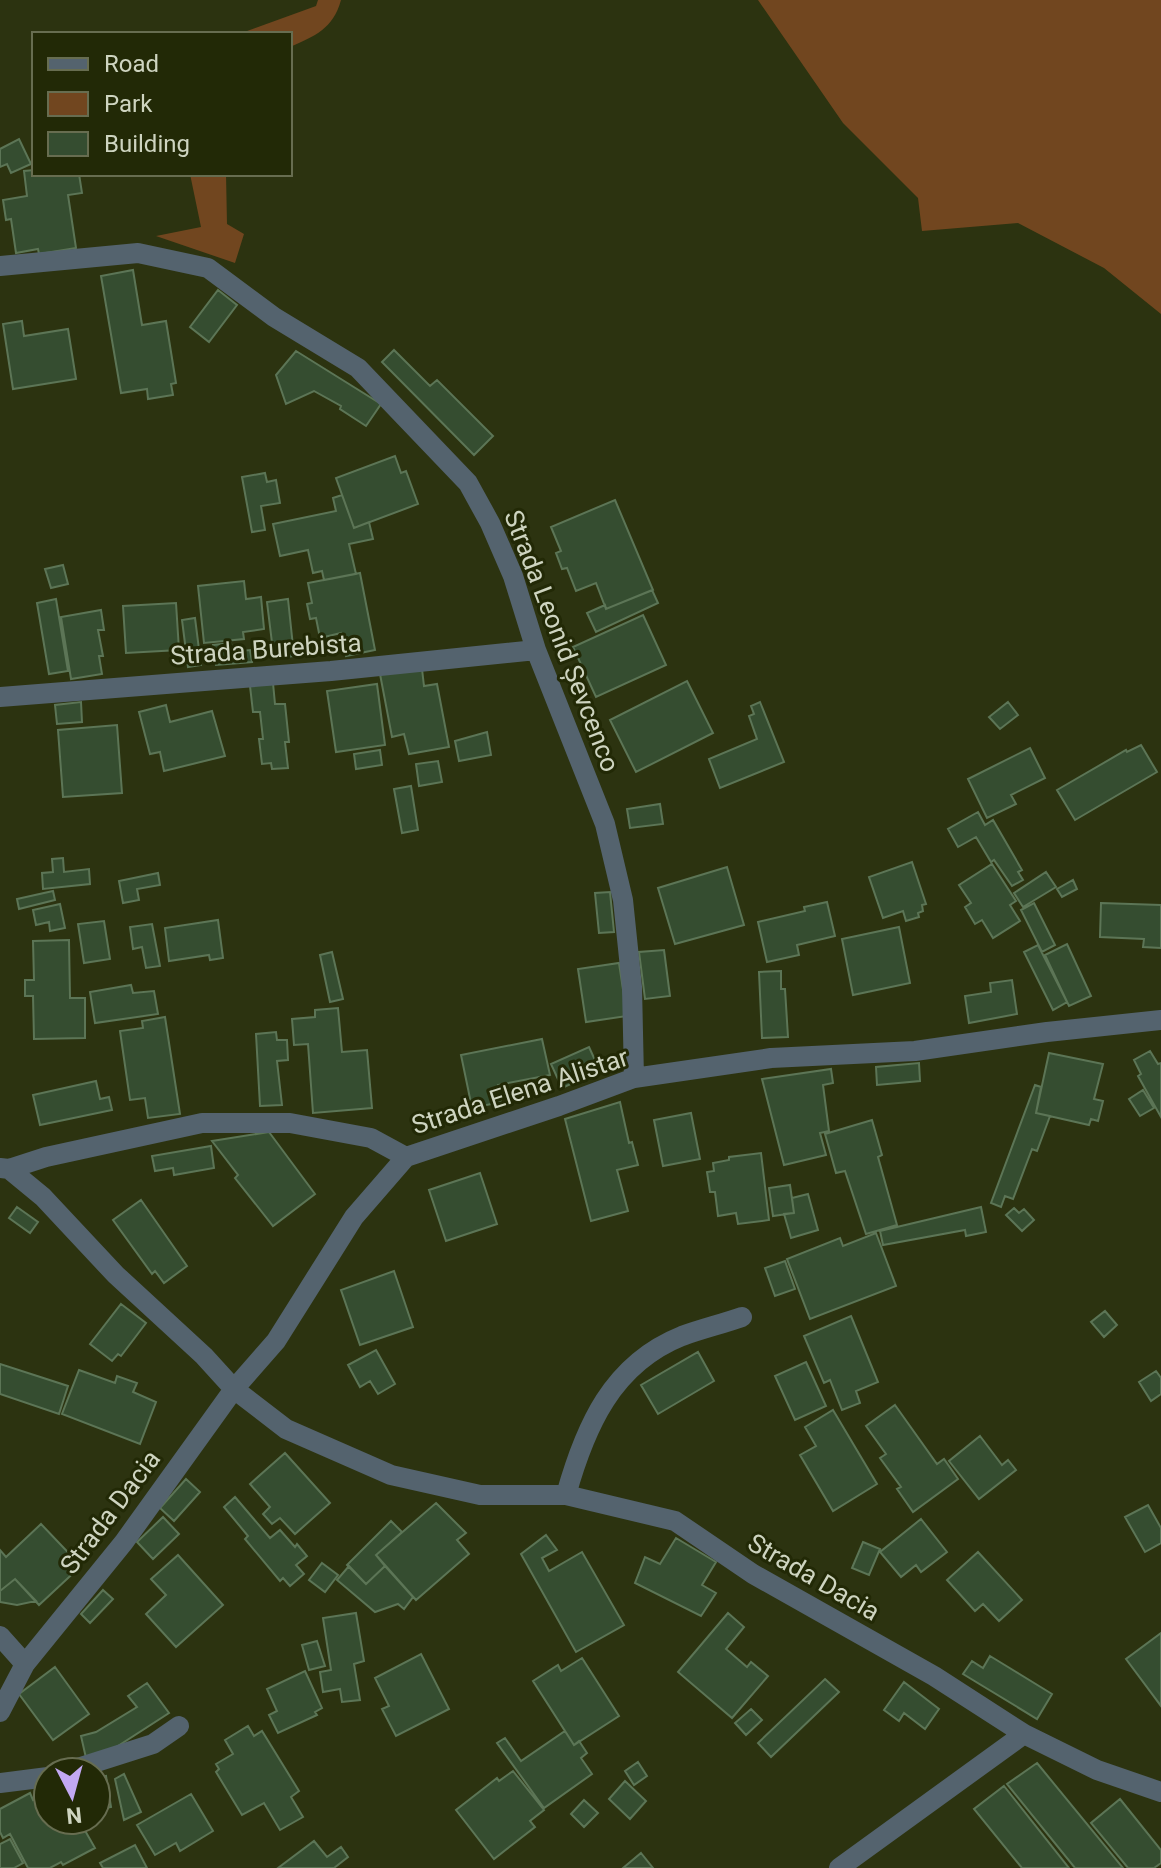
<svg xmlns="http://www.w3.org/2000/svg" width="1161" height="1868" font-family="Roboto,sans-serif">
	<rect width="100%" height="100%" fill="#2c3310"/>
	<!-- green -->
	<path fill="#71461f" d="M318,0H341C333,29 315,36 290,47V34H239L316,6Z
		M758,0H1161V314L1104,268L1018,223L922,231L918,198L843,123Z
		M190,174H226L227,224L244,234L235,263L156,236L201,227Z"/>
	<!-- building -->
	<path fill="#354d30" stroke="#5c7556" stroke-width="2" d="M19,139L31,164L11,173L7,164L0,167V149Z
		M34,170V174H79L82,193L68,195L76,248L39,254L38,249L16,253L11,219L6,220L3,200L27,196L24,171Z
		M133,270L142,325L166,321L176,383L171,384L173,395L148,399L147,389L121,393L101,276Z
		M218,290L237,305L209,342L190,327Z
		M22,321L24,336L68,329L76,379L13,389L3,324Z
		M394,350L430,386L437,380L493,436L474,455L382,362Z
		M296,351L381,404L366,426L340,409L341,406L314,391L286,404L276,375Z
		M395,456L401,473L406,471L418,504L354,528L336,478Z
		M265,473L267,482L276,480L280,503L261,506L265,530L252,532L242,477Z
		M342,495L354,528L369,522L373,539L349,544L356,574L324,580L322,571L313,573L308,550L280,556L273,524L336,511L333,498Z
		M615,500L653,590L606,609L596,583L576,591L567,568L562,569L556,553L561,551L551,527Z
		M63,565L68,584L51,588L45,569Z
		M360,573L375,650L346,656L341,633L320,638L316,618L310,619L307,604L312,603L308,583Z
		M244,581L246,599L261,597L264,629L243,632L244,639L204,643L198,586Z
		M652,590L658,603L596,632L587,613L605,605L606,609Z
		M56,599L68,671L49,674L37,603Z
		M288,599L294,656L274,659L267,602Z
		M176,603L179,650L126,653L123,606Z
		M101,610L104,630H98L103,656H99L102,674L71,679L61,617Z
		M643,615L666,665L596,697L573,647Z
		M195,618L201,665L188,667L182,620Z
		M231,643L232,652L250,650L252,662L216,665L213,645Z
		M422,669L424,686L437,684L449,747L409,754L404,734L392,737L380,674Z
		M687,681L713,733L636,772L610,720Z
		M273,683L275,704H285L289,742H285L288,768L272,769L271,763L262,764L259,739H263L260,712H253L250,686Z
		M377,684L385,745L336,752L327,691Z
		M81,702L82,722L57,724L55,705Z
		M760,702L784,762L720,788L709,759L757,739L749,716L754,714L751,706Z
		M1008,702L1018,715L1000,729L989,717Z
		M166,705L170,722L212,711L225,756L164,771L160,752L150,754L139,712Z
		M117,725L122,793L63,797L58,730Z
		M487,732L491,755L459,761L455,741Z
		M1141,745L1157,772L1075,820L1057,790L1126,750L1127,752Z
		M1030,748L1045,778L1011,795L1016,804L987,818L968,779Z
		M380,750L382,765L356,769L354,754Z
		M438,761L442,782L419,786L416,764Z
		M411,786L418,830L402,833L394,789Z
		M660,804L663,824L630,828L627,809Z
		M978,812L985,825L993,820L1022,870L1018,872L1023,880L1012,886L994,860L991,862L976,837L958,847L948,829Z
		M63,858L64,872L89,869L90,884L43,889L42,873L53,872L52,859Z
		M912,862L926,904L922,905L923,911L918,913L919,917L906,921L903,911L883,918L869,877Z
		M992,864L1016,901L1010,905L1020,921L993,938L982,920L975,924L965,907L971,903L959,885Z
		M727,867L744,925L675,944L658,888Z
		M1046,872L1056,887L1023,907L1014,893Z
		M158,873L160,885L137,889L139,900L123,903L119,881Z
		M1073,880L1077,889L1062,897L1057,889Z
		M53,891L55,900L19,909L17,899Z
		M610,892L614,932L599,933L595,893Z
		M827,902L835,936L797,945L799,955L767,962L758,922L805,911L804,907Z
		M1034,903L1055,945L1042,952L1021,910Z
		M1101,903L1161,905V948L1143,947L1144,939L1100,937Z
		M60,904L65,928L50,931L49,922L36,925L33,910Z
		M218,920L223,958L210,960L209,955L169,961L165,928Z
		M104,921L110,959L84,963L78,924Z
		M152,924L160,966L146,968L142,947L133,949L130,927Z
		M899,927L910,983L853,995L842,939Z
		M69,940L70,998H85V1038L34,1039L33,996H25V980H34L33,941Z
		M1067,944L1091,996L1069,1006L1045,955Z
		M1038,945L1067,1002L1053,1010L1024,952Z
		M664,950L670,996L645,999L639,952Z
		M332,952L343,999L330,1002L320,955Z
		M619,963L627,1016L586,1022L578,969Z
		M781,971V989H785L788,1037L762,1038L759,972Z
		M1012,980L1017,1014L969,1023L965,996L991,992L990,983Z
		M131,985L133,993L154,991L158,1014L95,1023L90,992Z
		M338,1008L342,1052L367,1050L372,1108L313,1113L308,1044L294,1045L292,1019L315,1017V1010Z
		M165,1017L180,1114L148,1118L145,1098L130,1100L120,1031L143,1028L142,1021Z
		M276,1032L277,1040H287L288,1060L277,1061L282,1105L260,1106L256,1034Z
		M542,1039L550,1075L498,1085L501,1102L472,1108L461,1055Z
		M589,1047L600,1071L562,1088L551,1064Z
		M1150,1051L1158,1064L1161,1063V1117L1138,1076L1141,1074L1134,1060Z
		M1049,1053L1103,1064L1094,1099L1103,1101L1098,1121L1091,1119L1089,1125L1036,1113Z
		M919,1063L920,1081L877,1085L876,1067Z
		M831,1069L833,1083L823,1085L829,1131L820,1133L826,1155L784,1165L762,1079Z
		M96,1081L100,1099L109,1097L112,1110L40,1125L33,1095Z
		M1035,1085L1041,1087L1036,1113L1050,1116L1037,1151L1032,1149L1013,1199L1005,1196L1001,1207L991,1203Z
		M1143,1090L1154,1108L1140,1116L1129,1099Z
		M620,1102L629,1143L632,1142L638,1165L617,1170L628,1211L591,1221L565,1119Z
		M691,1113L700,1159L663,1166L654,1120Z
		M872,1120L882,1155L878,1157L897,1225L866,1234L845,1171L836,1173L825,1134Z
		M269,1132L315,1194L273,1226L235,1178L238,1175L212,1141Z
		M211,1146L214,1168L174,1175L173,1168L155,1171L152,1156Z
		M761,1153L769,1220L738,1224L736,1213L718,1216L715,1192H710L707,1172L714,1171L713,1163L729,1160V1157Z
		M480,1173L497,1224L446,1241L429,1190Z
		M790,1185L794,1213L773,1216L769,1188Z
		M808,1194L818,1230L791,1238L784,1214L794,1213L792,1198Z
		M141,1200L187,1266L164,1283L155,1271L152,1274L113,1220Z
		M17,1207L38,1222L30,1233L9,1218Z
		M981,1207L986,1232L966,1236L965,1230L883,1245L880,1231Z
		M1014,1208L1019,1213L1024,1209L1034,1220L1022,1231L1006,1215Z
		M876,1233L896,1286L810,1319L787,1259L840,1238L843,1246Z
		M785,1261L795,1289L775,1296L765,1268Z
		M394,1271L413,1327L360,1345L341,1290Z
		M121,1304L146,1323L121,1356L118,1354L112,1361L90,1344Z
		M1105,1311L1117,1325L1104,1337L1091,1322Z
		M851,1316L878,1382L856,1391L860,1403L842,1410L830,1380L824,1383L804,1336Z
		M376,1350L395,1384L378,1394L370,1381L360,1387L348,1365Z
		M698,1352L714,1381L658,1414L641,1385Z
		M806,1362L826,1406L795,1420L775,1376Z
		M0,1364L68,1386L59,1414L0,1394Z
		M79,1370L115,1383L117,1376L137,1383L133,1392L156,1402L140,1444L62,1414Z
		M1156,1371L1161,1378V1394L1151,1401L1139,1382Z
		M895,1405L937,1464L944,1459L958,1479L913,1512L897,1489L901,1487L880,1458L886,1454L866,1426Z
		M833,1410L877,1484L833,1511L800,1455L816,1446L805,1427Z
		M980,1436L1002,1465L1008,1460L1016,1470L979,1499L949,1461Z
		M285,1453L330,1503L295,1534L280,1518L272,1524L263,1514L270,1507L250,1484Z
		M186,1479L200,1492L174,1521L160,1508Z
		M235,1497L270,1538L280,1530L295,1547L297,1544L307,1556L296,1565L304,1574L290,1586L283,1578L280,1581L245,1539L248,1536L224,1507Z
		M436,1503L466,1533L457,1540L469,1554L416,1600L376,1555Z
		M1148,1505L1161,1528V1543L1145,1552L1125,1517Z
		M163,1517L179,1534L153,1559L137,1542Z
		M921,1519L947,1552L921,1572L916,1565L901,1577L880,1552Z
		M391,1521L402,1532L376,1555L385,1566L366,1584L347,1565Z
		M41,1524L81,1566L39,1605L15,1579L0,1591V1550L6,1557Z
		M546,1535L557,1550L542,1558L549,1571L582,1552L624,1625L576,1652L521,1554Z
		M676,1538L716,1562L702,1585L716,1593L701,1616L635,1583L645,1557L660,1564Z
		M863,1542L880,1549L869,1575L852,1568Z
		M978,1552L1022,1600L999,1621L983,1604L975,1611L947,1580Z
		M178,1555L223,1605L176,1647L146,1614L166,1595L151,1579Z
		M322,1563L338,1575L325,1592L309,1580Z
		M349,1566L366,1584L385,1566L413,1597L404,1609L398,1604L375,1612L337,1580Z
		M15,1579L36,1601L17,1605L0,1602V1591Z
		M103,1590L113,1599L90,1623L81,1614Z
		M356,1613L364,1661L354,1664L360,1700L342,1702L340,1689L323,1692L320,1672L331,1670L323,1618Z
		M728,1613L744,1627L726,1649L747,1667L751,1662L768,1676L732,1718L678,1672Z
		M1161,1633V1706L1126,1659Z
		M317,1641L325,1666L309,1670L302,1645Z
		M421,1654L449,1709L396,1736L382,1709L389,1706L375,1678Z
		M990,1656L1052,1694L1037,1719L963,1674L972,1661L983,1668Z
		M582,1658L619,1716L574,1745L533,1681L558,1665L561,1671Z
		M55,1667L89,1714L53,1740L19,1694Z
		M305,1671L322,1708L315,1712L317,1715L278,1733L269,1715L277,1711L267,1689Z
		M825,1679L839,1692L771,1757L758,1743Z
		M904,1682L939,1709L925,1729L904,1713L899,1721L884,1710Z
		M147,1683L169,1713L107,1753L86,1758L81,1736L96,1732L137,1707L128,1696Z
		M751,1709L762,1720L746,1735L735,1723Z
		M248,1726L254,1736L262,1731L299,1791L291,1797L303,1817L280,1830L264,1803L242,1815L216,1772L219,1769L216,1764L233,1754L225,1740Z
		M565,1731L574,1745L579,1741L587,1753L581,1758L592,1774L544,1808L497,1743L505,1738L521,1761Z
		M638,1762L647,1776L634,1785L625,1771Z
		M1037,1763L1123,1868H1075L1007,1784Z
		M513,1771L544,1810L530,1821L535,1827L494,1859L456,1810L497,1778L499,1781Z
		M124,1774L141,1812L124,1820L115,1779Z
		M106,1776L111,1807L96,1810V1778Z
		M625,1781L646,1801L630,1819L609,1799Z
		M1004,1786L1069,1868H1022L974,1809Z
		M48,1791V1820H79L95,1848L63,1865L61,1862L50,1868H28L10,1834L3,1838L0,1832V1809L30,1793L33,1800Z
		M191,1794L213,1831L180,1851L176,1843L155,1855L137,1825Z
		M1120,1799L1161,1850V1863L1154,1868H1128L1091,1823Z
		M584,1800L598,1813L584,1827L571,1814Z
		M10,1839L23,1863L14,1868H0V1844Z
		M314,1841L327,1857L341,1847L348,1857L334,1868H278Z
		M135,1845L147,1868H103L100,1863Z
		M641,1853L653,1868H623Z"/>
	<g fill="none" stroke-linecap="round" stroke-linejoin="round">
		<!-- minor -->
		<path stroke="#54636e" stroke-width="20" d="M0,266L138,253L208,268L274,317L358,368L468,483L490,523L513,576L536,650L605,824L623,900L632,987L634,1078
			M0,697L331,671L536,650
			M0,1168L9,1169L46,1157L202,1123H290L371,1138L406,1157L559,1106L634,1078L771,1058L915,1051L1047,1032L1161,1020
			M9,1169L43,1197L116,1275L204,1356L234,1389L286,1429L391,1475L480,1495H566L675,1521L753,1574L934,1676L1024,1734L1097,1770L1161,1792
			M566,1495C585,1427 612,1364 682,1336C701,1329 722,1324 742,1317
			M0,1636L25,1664L124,1542L234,1389L276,1341L354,1217L406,1157
			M0,1712L25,1664
			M65,1772L153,1744L179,1726
			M0,1783L48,1777
			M839,1868L1024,1734"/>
	</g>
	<g text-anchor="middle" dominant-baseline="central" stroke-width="6" stroke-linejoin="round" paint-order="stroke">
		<!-- street labels -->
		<g font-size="26" fill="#ced4c0" stroke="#222906">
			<text transform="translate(562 641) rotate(69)">Strada Leonid Șevcenco</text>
			<text transform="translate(266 649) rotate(-4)">Strada Burebista</text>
			<text transform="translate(520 1091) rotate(-18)">Strada Elena Alistar</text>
			<text transform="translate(110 1512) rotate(-53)">Strada Dacia</text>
			<text transform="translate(814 1577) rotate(30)">Strada Dacia</text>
		</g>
	</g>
	<!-- legend -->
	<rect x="32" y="32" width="260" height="144" fill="#222906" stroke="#676d50" stroke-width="2"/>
	<rect x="48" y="58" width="40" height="12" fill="#54636e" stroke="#676d50" stroke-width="2"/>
	<text x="104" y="72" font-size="24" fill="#ced4c0">Road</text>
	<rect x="48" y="92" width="40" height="24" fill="#71461f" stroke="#676d50" stroke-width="2"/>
	<text x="104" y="112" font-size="24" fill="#ced4c0">Park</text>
	<rect x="48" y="132" width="40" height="24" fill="#354d30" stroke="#676d50" stroke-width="2"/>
	<text x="104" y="152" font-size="24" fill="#ced4c0">Building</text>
	<!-- north arrow -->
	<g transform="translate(72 1796) rotate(174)"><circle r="38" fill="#222906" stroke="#676d50" stroke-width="2"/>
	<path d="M0-6L14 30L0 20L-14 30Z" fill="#c2a8f3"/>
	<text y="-12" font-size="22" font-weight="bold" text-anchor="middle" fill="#ced4c0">N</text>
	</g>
</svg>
